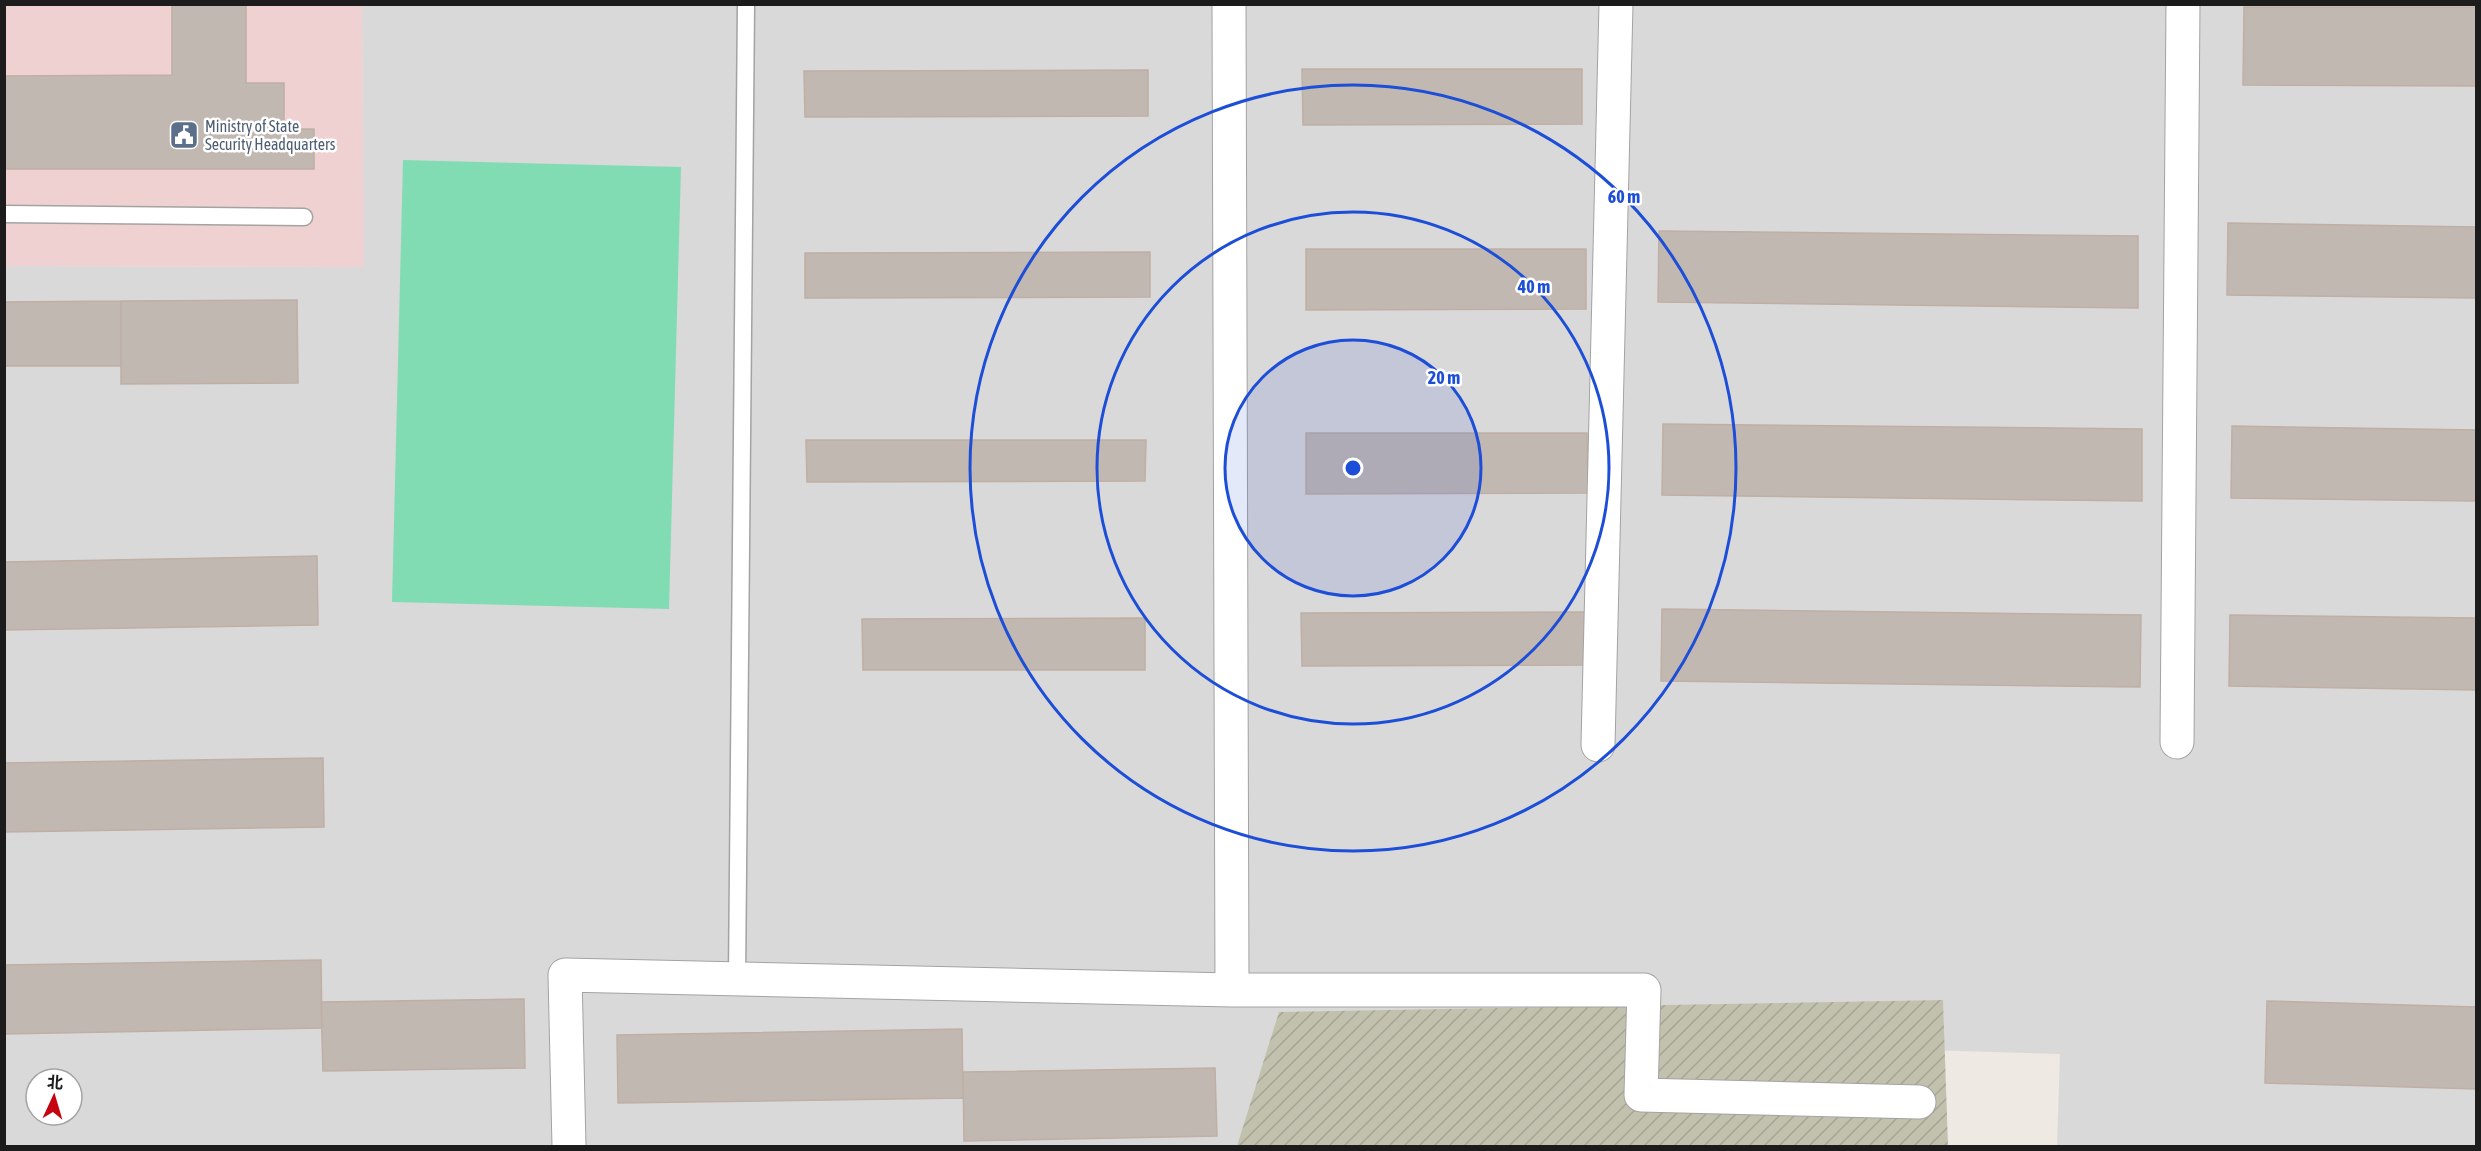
<svg xmlns="http://www.w3.org/2000/svg" width="2481" height="1151" font-family="'Asap Condensed','Noto Sans SC',sans-serif">
	<defs>
		<pattern id="construction-furrows" width="10" height="10" patternUnits="userSpaceOnUse" patternTransform="scale(1.5)"><rect width="10" height="10" fill="#c2c1ae"/><path d="M-1 1l2-2M0 10L10 0M9 11l2-2" fill="none" stroke="#a6a595"/></pattern>
	</defs>
	<rect width="100%" height="100%" fill="#eee9e2"/>
	<!-- residential -->
	<path fill="#dad9d9" fill-rule="evenodd" d="M362,5H2476V1146H2057L2060,1054L1293,1031L1279,1146H5V266L363,267ZM36,1079H72V1115H36Z"/>
	<!-- commercial -->
	<path fill="#efd1d2" d="M5,5H362L364,267L5,266Z"/>
	<!-- construction -->
	<path fill="url(#construction-furrows)" d="M1943,1000L1948,1146H1237L1279,1012Z"/>
	<!-- pitch -->
	<path fill="#81dcb4" d="M403,160L681,167L669,609L392,602Z"/>
	<!-- building -->
	<path fill="#c2b8b2" stroke="#bfafa5" stroke-width="1.5" d="M172,4H246V83H284V129H314V169H4V76L172,75Z
		M2244,7H2476V86L2243,85Z
		M1302,69H1582V124L1303,125Z
		M1148,70V116L805,117L804,71Z
		M2228,223L2476,227V298L2227,295Z
		M1659,231L2138,236V308L1658,302Z
		M1306,249H1586V309L1306,310Z
		M1150,252V297L805,298V253Z
		M297,300L298,383L121,384V301Z
		M121,301V366H4V302Z
		M1663,424L2142,429V501L1662,495Z
		M2232,426L2476,430V501L2231,498Z
		M1306,433H1587L1588,493L1306,494Z
		M806,440H1146L1145,481L807,482Z
		M317,556L318,625L4,630V562Z
		M1662,609L2141,615L2140,687L1661,681Z
		M1585,612V665L1302,666L1301,613Z
		M2230,615L2476,618V690L2229,686Z
		M1145,618V670H863L862,619Z
		M323,758L324,827L4,832V763Z
		M321,960L322,1028L4,1034V965Z
		M524,999L525,1068L323,1071L321,1002Z
		M2267,1001L2476,1007V1089L2265,1083Z
		M962,1029L963,1098L618,1103L617,1035Z
		M1215,1068L1217,1136L964,1141L963,1072Z"/>
	<g fill="none" stroke-linecap="round" stroke-linejoin="round">
		<!-- service casing -->
		<g stroke="#a3a3a3" stroke-width="19">
			<path id="service" d="M4,214L304,217
				M737,979L746,4"/>
		</g>
		<!-- minor casing -->
		<g stroke="#a3a3a3" stroke-width="35">
			<path id="minor" d="M1229,4L1232,990
				M2177,742L2183,4
				M1598,745L1616,4
				M569,1146L565,975L1232,990H1644L1641,1095L1919,1102"/>
		</g>
		<!-- service -->
		<use href="#service" stroke="#fff" stroke-width="16"/>
		<!-- minor -->
		<use href="#minor" stroke="#fff" stroke-width="33"/>
	</g>
	<!-- distance rings -->
	<circle cx="1353" cy="468" r="128" fill="#1d4ed8" fill-opacity=".12"/>
	<g fill="none" stroke="#1d4ed8" stroke-width="3">
		<circle cx="1353" cy="468" r="128"/>
		<circle cx="1353" cy="468" r="256"/>
		<circle cx="1353" cy="468" r="383"/>
	</g>
	<!-- icons -->
	<defs>
		<g id="civic-square" transform="scale(1.5)"><rect x="-9" y="-9" width="18" height="18" rx="4" fill="#5c6f8a" stroke="#fff"/><path d="M-.6-6.5H3V-4.5H.6V-3L4-1V1h2V6H-6V1h2V-1L-.6-3ZM-1.2 2.5V6h2.4V2.5Z" fill="#fff"/></g>
	</defs>
	<g fill-rule="evenodd">
		<use href="#civic-square" x="184" y="135"/>
	</g>
	<g text-anchor="middle" dominant-baseline="central" stroke-width="5" stroke-linejoin="round" paint-order="stroke">
		<!-- service labels -->
		<g font-size="16" fill="#4e5e75" stroke="#fff" text-anchor="start">
			<text x="205" y="126">Ministry of State<tspan x="205" dy="18">Security Headquarters</tspan></text>
		</g>
	</g>
	<circle cx="1353" cy="468" r="9" fill="#1d4ed8" stroke="#fff" stroke-width="3"/>
	<g font-size="18" text-anchor="middle" font-weight="bold" fill="#1d4ed8" stroke="#fff" stroke-width="5" stroke-linejoin="round" paint-order="stroke">
		<text x="1624" y="203">60 m</text>
		<text x="1534" y="293">40 m</text>
		<text x="1444" y="384">20 m</text>
	</g>
	<!-- border -->
	<rect width="2481" height="1151" fill="none" stroke="#1c1c1c" stroke-width="12"/>
	<!-- north arrow -->
	<g transform="translate(54 1097) rotate(4)"><circle r="28" fill="#ffffff" stroke="#a4a4a4" stroke-width="1.5"/>
	<path d="M0-4.5L10 22L0 15L-10 22Z" fill="#c5040f"/>
	<text y="-9" font-size="16" font-weight="bold" text-anchor="middle" fill="#1c1c1c">北</text>
	</g>
</svg>
